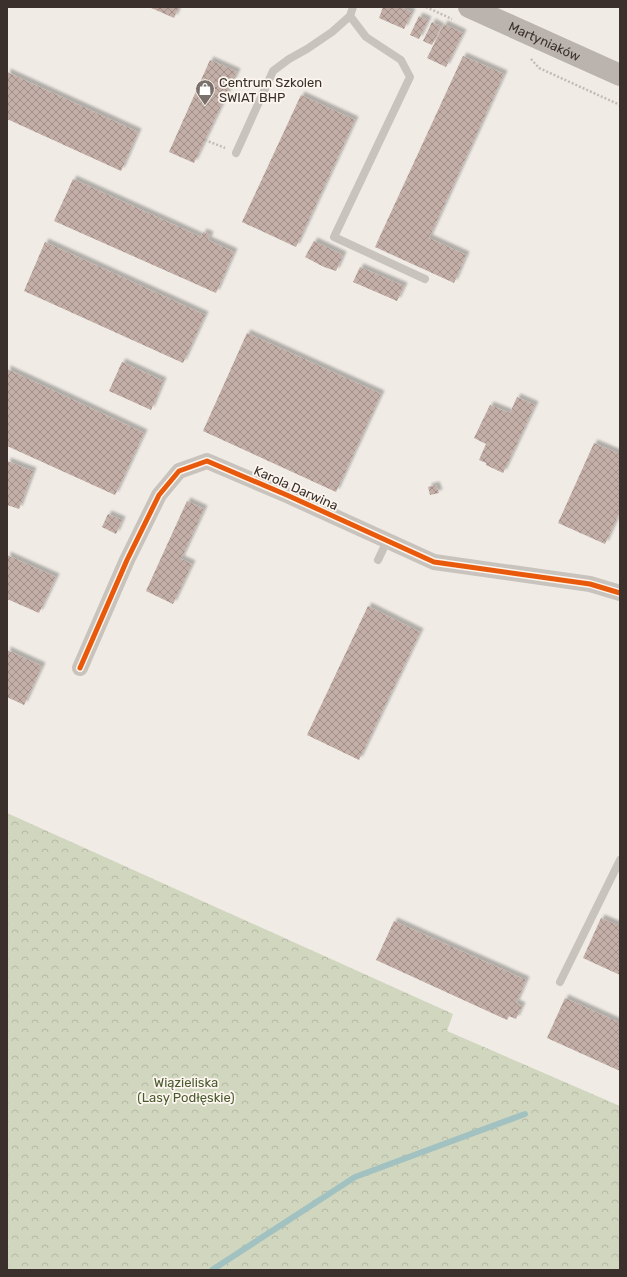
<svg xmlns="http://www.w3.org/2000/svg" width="627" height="1277" font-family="Rubik,sans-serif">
	<defs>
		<pattern id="forest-crowns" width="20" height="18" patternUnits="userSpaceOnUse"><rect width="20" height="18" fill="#d1d6bf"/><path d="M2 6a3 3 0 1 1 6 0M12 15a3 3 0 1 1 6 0" fill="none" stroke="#b4b8a4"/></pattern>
		<pattern id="building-cross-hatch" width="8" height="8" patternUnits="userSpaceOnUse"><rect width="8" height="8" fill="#c3afa7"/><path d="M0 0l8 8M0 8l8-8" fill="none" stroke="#a08f88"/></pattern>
		<filter id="shadow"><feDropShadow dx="3.5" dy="-3.5" stdDeviation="1" flood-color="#0004"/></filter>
	</defs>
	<rect width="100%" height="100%" fill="#f0ebe5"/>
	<!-- forest -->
	<path fill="url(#forest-crowns)" d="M7,813L453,1014L447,1031L620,1106V1270H7Z"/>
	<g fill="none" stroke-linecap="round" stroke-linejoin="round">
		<!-- stream -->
		<path stroke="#a1c2c1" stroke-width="6" d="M212,1270L355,1177L525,1114"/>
	</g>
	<!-- building -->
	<path fill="url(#building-cross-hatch)" filter="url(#shadow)" d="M149,7H179L174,18Z
		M383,7H400L412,12L404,29L379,18Z
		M419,16L428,20L419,39L410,35Z
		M432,22L441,27L432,45L423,41Z
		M444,24L463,33L446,67L427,58Z
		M463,56L504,74L429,238L466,255L454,283L375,247Z
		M210,60L237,72L194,163L169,152Z
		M7,72L138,132L121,171L7,119Z
		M301,95L355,120L296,247L242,222Z
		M73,179L201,237L203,232L210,235L208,240L234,252L216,293L54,221Z
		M314,241L343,255L336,271L324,267L305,257Z
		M45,242L205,315L183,363L24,291Z
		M360,267L404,286L397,301L353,282Z
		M247,333L381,394L336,492L203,431Z
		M122,362L163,381L151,410L109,391Z
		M7,369L144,433L115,495L7,446Z
		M517,397L535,405L503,473L486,465V463L479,460L486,444L474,438L490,405L510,413Z
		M594,443L620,454V511L605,544L558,523Z
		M7,461L33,471L19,509L7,505Z
		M436,485L439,493L430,495L428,487Z
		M187,501L204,509L181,559L192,564L173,604L146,591Z
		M108,514L122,520L116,534L102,527Z
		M7,555L56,577L39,613L7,599Z
		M368,606L420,632L359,760L307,735Z
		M7,650L42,666L24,705L7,697Z
		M601,918L620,926V975L583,958Z
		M394,921L526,980L516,1003L522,1006L516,1019L509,1016L507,1020L376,960Z
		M565,998L620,1023V1071L547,1038Z"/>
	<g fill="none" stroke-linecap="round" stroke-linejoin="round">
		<!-- path -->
		<path stroke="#c2bbb6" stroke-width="2.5" stroke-dasharray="2 2" stroke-linecap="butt" d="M426,7L452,19
			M531,59L539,68L620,105
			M205,140L225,148"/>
		<!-- lane -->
		<path stroke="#c9c3be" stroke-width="8" d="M353,7L350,16L366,37L401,60L410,77L334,237L425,279
			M236,153L273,71L289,59L307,49L332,32L350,16
			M378,560L387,541
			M560,982L620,860"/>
		<!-- street -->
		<path stroke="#c9c3be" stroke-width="16" d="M80,668L127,560L159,495L179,471L207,461L289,496L434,562L590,584L620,593"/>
		<!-- secondary -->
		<path stroke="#bab3ae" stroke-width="22" id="s1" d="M469,7L620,75"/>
		<!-- cycleway casing -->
		<g stroke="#fbf5ee" stroke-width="8">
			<path id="cycleway" d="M80,668L127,560L159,495L179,471L207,461L289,496L434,562L590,584L620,593"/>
		</g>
		<!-- cycleway -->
		<use href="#cycleway" stroke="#e8590c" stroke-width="5"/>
	</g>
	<!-- icons -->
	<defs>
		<g id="shop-pin" transform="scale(1)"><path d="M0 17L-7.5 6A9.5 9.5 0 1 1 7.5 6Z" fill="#7a716c" stroke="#fbf5ee"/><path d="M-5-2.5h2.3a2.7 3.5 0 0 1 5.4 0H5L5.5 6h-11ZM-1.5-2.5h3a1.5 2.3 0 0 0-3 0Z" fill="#fff"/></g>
	</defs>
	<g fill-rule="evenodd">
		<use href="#shop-pin" x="205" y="89"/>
	</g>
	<g text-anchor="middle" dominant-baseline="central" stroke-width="3.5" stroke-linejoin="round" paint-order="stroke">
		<!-- street labels -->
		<g font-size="13" fill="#3b302b" stroke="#fbf5ee">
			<text stroke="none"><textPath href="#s1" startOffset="83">Martyniaków</textPath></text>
			<text transform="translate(296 488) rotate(24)">Karola Darwina</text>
		</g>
		<!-- poi labels -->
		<g font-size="13" fill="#3b302b" stroke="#fbf5ee" text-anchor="start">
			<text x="219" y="82">Centrum Szkolen<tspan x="219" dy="15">SWIAT BHP</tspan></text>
		</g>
		<!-- park labels -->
		<g font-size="13" fill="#4a5a2e" stroke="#fbf5ee">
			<text x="186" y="1082">Wiązieliska<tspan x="186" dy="15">(Lasy Podłęskie)</tspan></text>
		</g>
	</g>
	<!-- border -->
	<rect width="627" height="1277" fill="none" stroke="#3b302b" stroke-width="16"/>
</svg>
